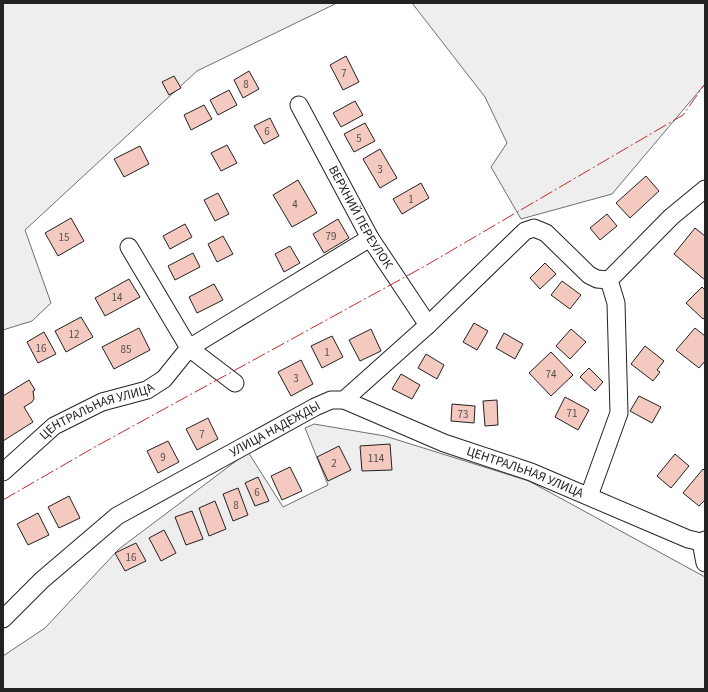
<svg xmlns="http://www.w3.org/2000/svg" width="708" height="692" font-family="'Source Sans 3',sans-serif">
	<rect width="100%" height="100%" fill="#fff"/>
	<!-- green -->
	<path fill="#eee" stroke="#6f6f6f" d="M3,3H337L197,71L25,230L51,303L32,321L3,330Z
		M412,3H705V84L612,194L521,219L491,167L507,143L485,97Z
		M314,424L385,436L529,481L705,577V689H3V656L45,628L119,549L248,452L283,507L328,485L305,428Z"/>
	<!-- building -->
	<path fill="#f3c9c0" stroke="#222" d="M346,56L359,82L343,90L330,65Z
		M249,71L259,89L243,98L234,80Z
		M174,76L181,88L169,95L162,82Z
		M229,90L237,105L218,115L210,100Z
		M355,101L363,115L341,127L333,113Z
		M204,105L212,119L191,130L184,115Z
		M270,118L279,136L264,144L254,126Z
		M365,123L375,141L354,152L344,134Z
		M227,145L237,163L221,171L211,153Z
		M140,146L149,164L124,177L114,159Z
		M380,149L397,178L380,188L363,159Z
		M646,176L659,191L630,218L616,203Z
		M298,180L317,213L292,227L273,195Z
		M421,183L429,198L402,214L393,199Z
		M218,193L229,214L215,221L204,200Z
		M607,214L617,226L600,240L590,228Z
		M71,218L84,241L58,256L45,233Z
		M338,219L349,238L324,253L313,234Z
		M185,224L192,237L170,249L163,236Z
		M695,228L705,236V280L674,254Z
		M223,236L233,254L217,262L208,244Z
		M290,246L300,263L284,272L275,254Z
		M193,253L200,267L175,280L168,266Z
		M545,263L556,274L540,289L530,278Z
		M129,279L140,297L105,316L95,298Z
		M562,281L581,295L570,309L551,295Z
		M214,284L223,300L197,313L189,297Z
		M702,287L705,290V317L703,319L686,303Z
		M81,317L93,337L66,352L55,331Z
		M474,323L488,331L477,350L463,342Z
		M139,328L150,350L114,369L102,347Z
		M695,328L705,336V361L699,368L676,350Z
		M371,329L381,351L360,361L349,340Z
		M571,329L586,342L570,359L556,346Z
		M44,332L56,354L38,363L27,342Z
		M504,333L523,344L515,359L496,348Z
		M332,336L343,357L322,368L311,346Z
		M645,346L664,361L657,370L660,372L653,381L631,364Z
		M551,352L573,375L551,396L529,373Z
		M426,354L444,365L437,379L418,368Z
		M301,360L313,384L291,396L278,372Z
		M589,368L603,382L595,391L580,377Z
		M401,374L420,385L412,399L392,389Z
		M29,380L35,390L33,391L34,399L32,402L24,407L33,422L3,441V396Z
		M639,396L661,407L652,423L630,411Z
		M565,397L589,410L578,430L555,417Z
		M497,400L498,425L485,426L483,401Z
		M452,404L475,406L474,423L451,421Z
		M208,418L218,439L197,450L186,429Z
		M168,441L179,462L158,473L147,451Z
		M390,444L392,470L362,471L360,446Z
		M339,446L351,470L328,481L317,457Z
		M675,454L689,466L671,488L657,476Z
		M290,467L302,491L282,500L271,476Z
		M703,469L705,471V500L699,506L683,493Z
		M258,477L269,501L255,506L245,483Z
		M238,488L248,515L233,521L223,494Z
		M69,496L80,518L59,528L48,507Z
		M215,501L226,529L209,536L199,508Z
		M192,511L203,539L186,545L175,517Z
		M38,513L49,535L28,545L17,524Z
		M164,530L176,553L161,561L149,538Z
		M136,543L146,561L125,571L115,553Z"/>
	<g fill="none" stroke-linecap="round" stroke-linejoin="round">
		<!-- minor casing -->
		<g stroke="#222" stroke-width="19">
			<g id="minor">
				<path id="s1" d="M299,105L370,238L428,325"/>
				<path d="M129,247L189,348L235,383"/>
				<path id="s2" d="M344,400L444,443L531,472L688,539L701,542L705,540"/>
				<path id="s3" d="M3,472L54,426L102,402L147,390L164,379L189,348L370,238"/>
				<path d="M589,496L619,413L616,303L609,280"/>
				<path d="M701,542L705,563"/>
				<path id="s4" d="M3,619L42,580L117,516L315,407L331,400H344L428,325L525,231L534,228L546,233L589,275L597,279L609,280L671,217L705,189"/>
			</g>
		</g>
		<!-- minor -->
		<use href="#minor" stroke="#fff" stroke-width="17"/>
		<!-- power -->
		<path stroke="#c62828" stroke-width="1" stroke-dasharray="14 3 2 3" stroke-linecap="butt" d="M3,500L93,448L425,266L683,115L705,84"/>
	</g>
	<g text-anchor="middle" dominant-baseline="central" stroke-width="3" stroke-linejoin="round" paint-order="stroke">
		<!-- number labels -->
		<g font-size="11" fill="#564c4a">
			<text x="344" y="73">7</text>
			<text x="246" y="84">8</text>
			<text x="267" y="131">6</text>
			<text x="359" y="138">5</text>
			<text x="380" y="169">3</text>
			<text x="411" y="199">1</text>
			<text x="295" y="204">4</text>
			<text x="331" y="236">79</text>
			<text x="64" y="237">15</text>
			<text x="117" y="297">14</text>
			<text x="74" y="334">12</text>
			<text x="41" y="348">16</text>
			<text x="126" y="349">85</text>
			<text x="327" y="352">1</text>
			<text x="551" y="374">74</text>
			<text x="296" y="378">3</text>
			<text x="572" y="413">71</text>
			<text x="463" y="414">73</text>
			<text x="202" y="434">7</text>
			<text x="163" y="457">9</text>
			<text x="376" y="458">114</text>
			<text x="334" y="463">2</text>
			<text x="257" y="492">6</text>
			<text x="236" y="505">8</text>
			<text x="131" y="557">16</text>
		</g>
		<!-- street labels -->
		<g font-size="13" fill="#222" stroke="#fff">
			<text stroke="none"><textPath href="#s1" startOffset="128">ВЕРХНИЙ ПЕРЕУЛОК</textPath></text>
			<text stroke="none"><textPath href="#s3" startOffset="114">ЦЕНТРАЛЬНАЯ УЛИЦА</textPath></text>
			<text stroke="none"><textPath href="#s4" startOffset="334">УЛИЦА НАДЕЖДЫ</textPath></text>
			<text stroke="none"><textPath href="#s2" startOffset="195">ЦЕНТРАЛЬНАЯ УЛИЦА</textPath></text>
		</g>
	</g>
	<!-- border -->
	<rect width="708" height="692" fill="none" stroke="#222222" stroke-width="8"/>
</svg>
